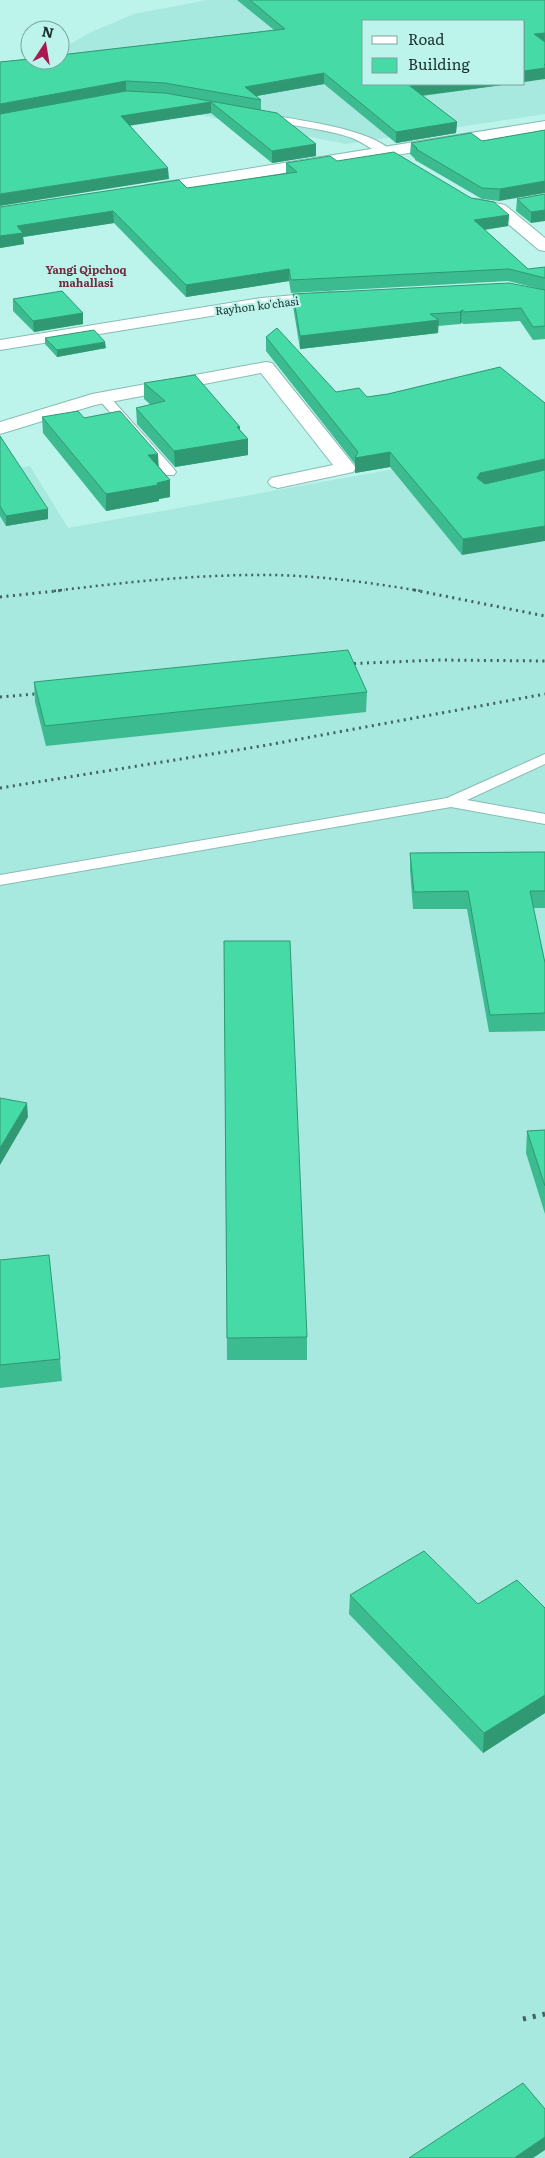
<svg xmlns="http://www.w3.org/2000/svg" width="545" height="2158" font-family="Literata,serif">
	<rect width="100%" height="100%" fill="#bcf3eb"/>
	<!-- built -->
	<path fill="#a7e8df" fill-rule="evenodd" d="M207,0H545V114L346,144L200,115L0,147L60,60V50L87,34L134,14ZM364,21H524V84H364Z
		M30,466L68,528L394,469L545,491V2158H0V472Z"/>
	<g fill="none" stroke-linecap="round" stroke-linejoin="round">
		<!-- service casing -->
		<g stroke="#86bcb4" stroke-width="2">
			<path id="service" d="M264,114C297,120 369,128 393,152L391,154C379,157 364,142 352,138C323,128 291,126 261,119L259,117Z
				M104,394L108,395L174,469L176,472L174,475H166L100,401L98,398Z
				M545,754V764L467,800L545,814V824L451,807L0,885V875L447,798Z"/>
		</g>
		<!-- minor casing -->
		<g stroke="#86bcb4" stroke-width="2">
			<path id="minor" d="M476,199L505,205L545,238V251L539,250L494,212L470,207L468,204L470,201Z
				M330,292L336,293L339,297L336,301L261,308L0,350V340L261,298Z
				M266,362L272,363L353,464L356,468L353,472L278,488L271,486L268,482L271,478L333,465L261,373L95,405L0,434V422L92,394Z"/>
		</g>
		<!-- tertiary casing -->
		<g stroke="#86bcb4" stroke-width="2">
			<path id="tertiary" d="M545,121V131L147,195L141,193L139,190L141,187L147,185Z"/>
		</g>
		<!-- service -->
		<use href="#service" fill="#fff" fill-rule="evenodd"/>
		<!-- minor -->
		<use href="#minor" fill="#fff" fill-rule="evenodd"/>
		<!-- tertiary -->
		<use href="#tertiary" fill="#fff" fill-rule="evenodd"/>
		<!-- rail-far2 -->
		<path stroke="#42605c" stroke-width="2.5" stroke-dasharray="2 4" stroke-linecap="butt" d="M54,591C127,582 200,574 274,575C323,576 372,583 421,591"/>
		<!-- rail-far1 -->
		<path stroke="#42605c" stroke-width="3" stroke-dasharray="2 4.5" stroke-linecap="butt" d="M414,590L545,616
			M0,597L65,590
			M341,664L440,660L545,661
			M0,697L47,693
			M0,788L262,746L545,694"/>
		<!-- rail -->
		<path stroke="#42605c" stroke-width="5" stroke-dasharray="3 7" stroke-linecap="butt" d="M523,2019L545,2014"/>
	</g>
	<!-- wall -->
	<path fill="#3bbb8f" d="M237,0H545L510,84L422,96L457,122L456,133L396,143L324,84L256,96L261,100V110L316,144V156L272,163L211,113L130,125L169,179L0,62L274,30Z
		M545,130L499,201L482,199L415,160V159L410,154L411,143L482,141Z
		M337,161L471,198L509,215L508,226L485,230L528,269L545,278V339L533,340L520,321L464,324L461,323L460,324L438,326V333L300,349L293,306V294L544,290L508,281L291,293L289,281L186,297L114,223L23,237L24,244L0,248V207L187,188L286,174V163Z
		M545,194L531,223L516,211L517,199Z
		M13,299L83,313V324L34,332L13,311Z
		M266,337L336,392L367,397L388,394L500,367L462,555L390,467L355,473V464L266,351Z
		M45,338L106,348L57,357L45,344Z
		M144,383L240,430L248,439V455L175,467L137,424L136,408L151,405L144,399Z
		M42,417L84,418L159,467L170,480V497L159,499V501L106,511L43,433Z
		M0,436L48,519L6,526L0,516Z
		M34,682L367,692L366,712L46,746L35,702Z
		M545,852V908H533L545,963V1031L489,1032L467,909H413L410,870V853Z
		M224,941L307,1337V1360H227Z
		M545,1130V1214L526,1153L527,1131Z
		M0,1260L60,1359L62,1381L0,1388Z
		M350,1595L545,1608V1713L483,1753L349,1614Z"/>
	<!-- shaded-wall -->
	<path fill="#309974" d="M545,33V43L534,34Z
		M545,64V79L524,82V71Z
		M324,73V84L245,98V87Z
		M126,81V92L0,115V104Z
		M430,84H510L409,97L410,86Z
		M211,102V113L121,127V116Z
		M457,122L456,133L396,143V132Z
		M316,144V156L272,163V151Z
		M168,168L169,179L0,206V194Z
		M545,181V193L499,201L500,189Z
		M545,210V221L531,223V212Z
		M113,211L114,223L23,237L24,244L0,248V236L17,226Z
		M509,215L508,226L473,231L474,220Z
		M289,269V281L186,297V285Z
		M462,310L461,323L460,324V312Z
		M83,313V324L34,332L33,321Z
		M439,320L438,333L300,349V336Z
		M105,342L106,348L57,357V350Z
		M237,427H240V440L248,439V455L175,467L174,451Z
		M390,452V467L355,473V458Z
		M158,454L159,470L148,455Z
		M545,459V474L480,488L477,478L480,473Z
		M170,480V497L159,499V501L106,511V494Z
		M48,509V519L6,526V516Z
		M545,526V541L462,555L463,539Z
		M27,1103L28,1117L0,1165V1148Z
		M545,1695V1713L483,1753L484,1733Z
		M545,2137V2150L533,2158H514Z"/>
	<!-- building -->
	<path fill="#45daa6" stroke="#309974" d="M250,0H545V33L534,34L545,42V64L544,65H545V68L524,71V21H364V84H430L410,86L457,122L396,132L324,73L245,87L261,100L165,83L126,81L0,104V62L30,59V60H60V55L285,29Z
		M126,91L165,93L277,113L316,144L272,151L211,102L121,116L168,168L0,194V114Z
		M545,130V181L500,189L482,188L416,149L417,148L411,143L471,133L482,141Z
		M394,152L471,198L494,202L509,215L474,220L528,269L545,267V278L509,269L291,280L289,269L186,285L113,211L17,226L23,233L0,236V207L179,180L187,188L297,172L286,163L330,156L337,161Z
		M545,194V210L531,212L517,199Z
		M509,283L545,290V326L533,327L521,308L465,312L462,310L460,312L430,314L439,320L300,336L293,294Z
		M62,291L83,313L33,321L13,299Z
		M277,328L336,392L359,388L367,397L388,394L500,367L545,403V459L480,473L477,478L485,484L545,470V526L463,539L390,452L355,458L358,452L266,337Z
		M94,330L105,342L57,350L45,338Z
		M195,375L240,427H237L248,439L174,451L136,408L165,401L144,383Z
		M78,411L84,418L120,411L158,454L148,455L170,480L157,483L158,485L106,494L42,417Z
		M0,436L48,509L6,516L0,506Z
		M348,650L367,692L45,726L34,682Z
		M545,852V891H530L545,963V1013L490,1015L468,891L414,892L410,853Z
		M224,941H290L307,1337L227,1338Z
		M0,1098L27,1103L0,1148Z
		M545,1130V1186L527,1131Z
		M49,1255L60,1359L0,1365V1260Z
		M424,1551L478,1604L517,1580L545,1608V1695L484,1733L350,1595Z
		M523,2083L545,2109V2137L514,2158H409Z"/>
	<g text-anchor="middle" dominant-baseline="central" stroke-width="4.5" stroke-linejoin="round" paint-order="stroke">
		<!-- far-neighbourhood labels -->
		<g font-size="11" font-weight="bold" fill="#712c3f" stroke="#bcf3eb">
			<text x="86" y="269">Yangi Qipchoq<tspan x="86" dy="13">mahallasi</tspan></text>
		</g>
		<!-- far-street labels -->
		<g font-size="11" fill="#1b312e" stroke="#bcf3eb">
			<text transform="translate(257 305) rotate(-7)">Rayhon ko'chasi</text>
		</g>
	</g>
	<!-- legend -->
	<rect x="362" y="20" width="162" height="65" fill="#bcf3eb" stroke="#7ca59f"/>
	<rect x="372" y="36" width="25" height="8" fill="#ffffff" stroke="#7ca59f"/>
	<text x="408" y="45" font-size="15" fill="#1b312e">Road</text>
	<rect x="372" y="58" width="25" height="15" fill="#45daa6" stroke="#7ca59f"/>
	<text x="408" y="70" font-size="15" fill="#1b312e">Building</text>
	<!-- north arrow -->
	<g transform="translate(45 45) rotate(12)"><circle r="24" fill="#bcf3eb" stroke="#7ca59f"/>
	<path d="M0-4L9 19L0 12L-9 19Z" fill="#a91850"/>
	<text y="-8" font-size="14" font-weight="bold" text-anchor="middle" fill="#1b312e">N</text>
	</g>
</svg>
